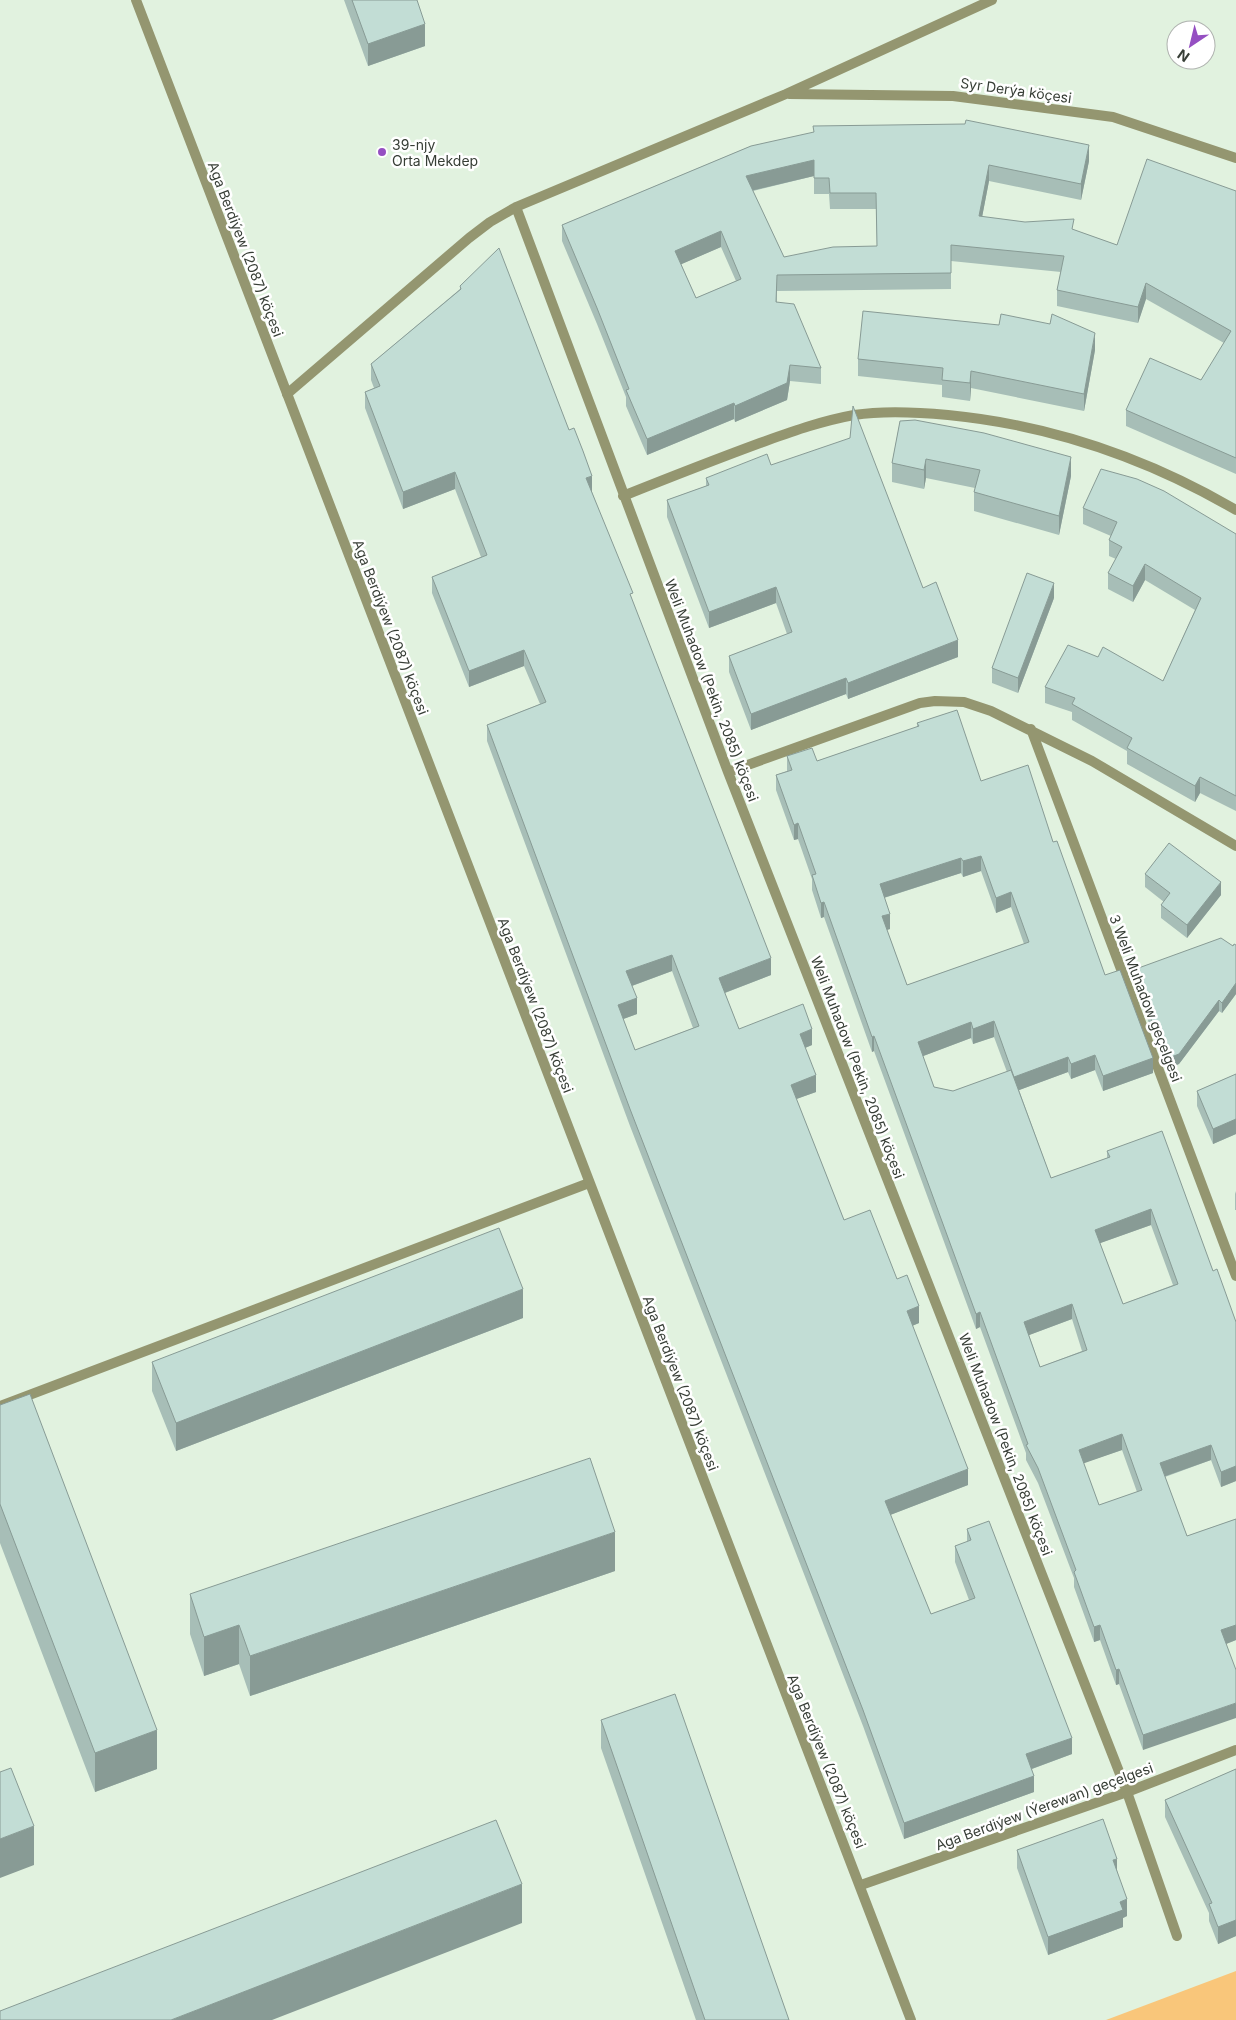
<svg xmlns="http://www.w3.org/2000/svg" width="1236" height="2020" font-family="Inter,sans-serif">
	<rect width="100%" height="100%" fill="#e1f2df"/>
	<!-- green -->
	<path fill="#f9c67a" d="M1236,1971V2020H1106Z"/>
	<g fill="none" stroke-linecap="round" stroke-linejoin="round">
		<!-- minor -->
		<path stroke="#949670" stroke-width="10" d="M789,94L953,96L1113,117L1236,158
			M516,207L728,772L1127,1792L1177,1936
			M287,394L469,238L490,222L516,207L786,94L992,0
			M623,496C668,478 714,460 760,443C791,432 821,421 854,415C885,410 917,412 948,415C1051,425 1147,458 1236,510
			M1031,729L1236,1276
			M728,772L920,703L935,701L964,702L991,711L1092,761L1236,846
			M0,1406L589,1183
			M861,1885L1127,1792L1236,1750"/>
		<!-- tertiary -->
		<path stroke="#949670" stroke-width="10" d="M136,0L911,2020"/>
	</g>
	<!-- wall -->
	<path fill="#a7beb7" fill-rule="evenodd" d="M344,0H417L425,46L368,66Z
		M751,146L1089,161L1081,200L989,181L982,217L1074,230L1117,245L1236,191V474L1126,426V410L1201,380L1224,343L1146,299L1138,323L1057,306V290L1061,272L951,261V289L777,291V302L821,368V384L790,381L787,400L735,422L734,419L647,455L626,406V397L597,324L562,241V225ZM814,176V194H829L830,209H876L877,246L784,257L753,191ZM721,247L736,281L696,298L681,264Z
		M460,286L592,492L771,975L725,993L739,1029L812,1045L805,1048L816,1092L796,1099L844,1220L897,1279L919,1323L912,1326L968,1485L890,1515L931,1614L969,1600L955,1562V1546L967,1542V1529L1072,1754L1032,1769L1034,1792L904,1839L863,1726L630,1126L487,741V725L540,704L524,666L469,687L432,593V577L481,557L455,489L403,509L365,408V392L374,388L371,380V364L460,289ZM672,971L693,1028L635,1050L623,1019L637,1014L632,986Z
		M1095,350L1084,411L971,388L970,401L942,397V385L858,376V359Z
		M900,421L1071,476L1059,535L974,511V492L975,488L926,478L924,489L892,482V463Z
		M771,465L923,588L958,657L848,699L846,694L751,730L729,672V656L787,634L776,603L709,628L667,517V500L706,486V478Z
		M1083,508L1236,534V811L1200,793L1195,802L1127,764V751L1072,720V712L1045,703V687L1163,681L1195,610L1145,580L1133,602L1108,589V573L1116,559L1109,556V540L1111,536L1083,524Z
		M1054,598L1018,693L992,683V668Z
		M917,723L981,781L1053,842L1105,975L1153,1073L1103,1091L1095,1070L1071,1079L1068,1072L1019,1090L1051,1178L1107,1158V1151L1213,1271L1236,1322V1481L1221,1487L1211,1460L1165,1477L1187,1536L1236,1519V1640L1226,1644L1143,1750L1119,1684L1116,1685L1100,1640L1094,1642L1074,1587V1578L1038,1483L1026,1460V1453L980,1327L976,1329L874,1051L872,1052L824,917L821,918L812,890V879L798,839L794,840L776,790V775L787,771V756L817,761L917,727ZM981,871L996,913L1011,907L1024,944L907,985L887,930L890,929L884,898L961,873L963,877ZM994,1037L1007,1072L953,1091L934,1087L923,1056L971,1038L973,1044ZM1151,1225L1173,1285L1123,1304L1100,1243ZM1072,1319L1082,1351L1040,1367L1029,1335ZM1122,1450L1137,1492L1099,1505L1083,1463Z
		M1145,874L1221,895L1187,938L1161,918V905L1164,902L1145,887Z
		M1236,945V994L1222,1013L1219,1011L1179,1064L1166,1069L1133,980V970Z
		M1236,1074V1134L1213,1144L1197,1106V1091Z
		M1236,1191V1210H1235V1194Z
		M523,1318L176,1451L152,1391V1362Z
		M0,1405L157,1769L95,1792L0,1543Z
		M615,1571L250,1696L239,1664L204,1676L190,1634V1594Z
		M601,1720L789,2020H696L601,1748Z
		M1236,1769V1936L1218,1944L1209,1921V1913L1165,1817V1800Z
		M1017,1850L1117,1870L1127,1916L1123,1918V1927L1048,1955L1017,1868Z"/>
	<!-- shaded-wall -->
	<path fill="#889b95" d="M425,24V46L368,66V44Z
		M1089,145V161L1081,200V184Z
		M814,160V176L746,192V176Z
		M989,165V181L979,233V216Z
		M721,231V247L675,267V251Z
		M1146,283V299L1138,323V307Z
		M1095,333V350L1084,411V394Z
		M790,365V381L787,400L735,422V406Z
		M971,371V388L970,401V383Z
		M734,403V419L647,455V439Z
		M1071,457V476L1059,535V516Z
		M926,459V478L924,489V470Z
		M455,472V489L403,509V492Z
		M592,476V492L586,495V478Z
		M1145,564V580L1133,602V586Z
		M1054,583V598L1018,693V678Z
		M776,587V603L709,628V612Z
		M958,640V657L848,699V683Z
		M524,650V666L469,687V671Z
		M846,678V694L751,730V714Z
		M1200,777V793L1195,802V786Z
		M798,823V839L794,840V825Z
		M981,856V871L963,877V861Z
		M961,858V873L880,899V884Z
		M1221,882V895L1187,938V925Z
		M1011,892V907L996,913V898Z
		M824,902V917L821,918V903Z
		M890,914V929L882,931V916Z
		M672,955V971L626,988V971Z
		M771,958V975L719,995V978Z
		M1236,983V994L1222,1013V1003Z
		M637,998V1014L618,1021V1005Z
		M1219,1000V1011L1179,1064L1166,1069V1059Z
		M994,1021V1037L973,1044V1029Z
		M971,1022V1038L918,1058V1042Z
		M812,1029V1045L800,1050V1034Z
		M874,1036V1051L872,1052V1037Z
		M1095,1055V1070L1071,1079V1064Z
		M1068,1057V1072L1014,1092V1077Z
		M1153,1058V1073L1103,1091V1076Z
		M816,1075V1092L791,1101V1085Z
		M1236,1119V1134L1213,1144V1129Z
		M1151,1209V1225L1095,1245V1230Z
		M523,1289V1318L176,1451V1423Z
		M1072,1304V1319L1024,1337V1322Z
		M919,1306V1323L907,1328V1311Z
		M980,1312V1327L976,1329V1314Z
		M1122,1434V1450L1079,1465V1450Z
		M1211,1445V1460L1160,1478V1463Z
		M1236,1466V1481L1221,1487V1472Z
		M968,1469V1485L885,1517V1501Z
		M615,1532V1571L250,1696V1656Z
		M239,1625V1664L204,1676V1637Z
		M1100,1625V1640L1094,1642V1627Z
		M1236,1625V1640L1221,1646V1630Z
		M1119,1669V1684L1116,1685V1670Z
		M1236,1703V1718L1143,1750V1735Z
		M157,1730V1769L95,1792V1753Z
		M1072,1738V1754L1026,1771V1754Z
		M1034,1776V1792L904,1839V1823Z
		M34,1826V1865L0,1878V1839Z
		M1117,1859V1876L1113,1860Z
		M522,1884V1923L272,2020H171Z
		M1127,1899V1916L1123,1918V1927L1048,1955V1937L1120,1902Z
		M1236,1920V1936L1218,1944V1927Z"/>
	<!-- building -->
	<path fill="#c2ddd5" stroke="#889b95" fill-rule="evenodd" d="M352,0H417L425,24L368,44Z
		M966,120L1089,145L1081,184L989,165L979,216L1025,222L1074,219L1072,229L1117,245L1147,159L1236,191V458L1126,410L1150,358L1201,380L1231,331L1146,283L1138,307L1057,290L1064,256L951,245V273L777,275L776,302L794,304L821,368L790,365L787,383L735,406L734,403L647,439L626,390L629,389L597,308L562,225L751,146L814,132L813,126L965,124ZM814,160V178H829L830,193H876L877,246L833,247L784,257L746,176ZM721,231L741,279L696,298L675,251Z
		M499,248L569,430L574,428L583,451L592,476L586,478L633,593L630,594L771,958L719,978L739,1029L803,1004L812,1029L800,1034L816,1075L791,1085L844,1220L870,1210L897,1279L907,1275L919,1306L907,1311L968,1469L885,1501L931,1614L975,1598L955,1546L971,1540L967,1529L989,1521L1072,1738L1026,1754L1034,1776L904,1823L863,1710L630,1109L487,725L546,702L524,650L469,671L432,577L487,555L455,472L403,492L365,392L380,386L371,364L461,289L460,286ZM672,955L699,1026L635,1050L618,1005L637,998L626,971Z
		M863,311L999,325L1001,314L1050,324L1052,314L1095,333L1084,394L971,371L970,383L942,380L943,368L858,359Z
		M853,406L923,588L936,582L958,640L848,683L846,678L751,714L729,656L792,632L776,587L709,612L667,500L709,485L706,478L767,454L771,465L850,438Z
		M915,420L984,433L1071,457L1059,516L974,492L980,470L926,459L924,470L892,463L900,421Z
		M1101,469L1137,479L1164,491L1236,534V796L1200,777L1195,786L1127,748L1132,738L1072,704L1075,698L1045,687L1068,645L1098,657L1103,647L1163,681L1201,598L1145,564L1133,586L1108,573L1122,547L1109,540L1117,522L1083,508Z
		M1027,573L1054,583L1018,678L992,668Z
		M957,710L981,781L1028,765L1053,842L1057,841L1105,975L1120,970L1153,1058L1103,1076L1095,1055L1071,1064L1068,1057L1014,1077L994,1021L973,1029L971,1022L918,1042L934,1087L953,1091L1011,1070L1051,1178L1110,1157L1107,1151L1162,1131L1213,1271L1217,1269L1236,1322V1466L1221,1472L1211,1445L1160,1463L1187,1536L1236,1519V1625L1221,1630L1236,1670V1703L1143,1735L1119,1669L1116,1670L1100,1625L1094,1627L1074,1572L1076,1570L1038,1468L1026,1445L1028,1444L980,1312L976,1314L874,1036L872,1037L824,902L821,903L812,875L816,874L798,823L794,825L776,775L792,770L787,756L812,748L817,761L919,726L917,723ZM981,856L996,898L1011,892L1029,942L907,985L882,916L890,914L880,884L961,858L963,861ZM1151,1209L1178,1284L1123,1304L1095,1230ZM1072,1304L1087,1350L1040,1367L1024,1322ZM1122,1434L1142,1490L1099,1505L1079,1450Z
		M1169,843L1221,882L1187,925L1161,905L1170,893L1145,874Z
		M1221,938L1233,946L1234,944L1236,945V983L1222,1003L1219,1000L1179,1054L1166,1059L1133,970Z
		M1236,1074V1119L1213,1129L1197,1091Z
		M499,1228L523,1289L176,1423L152,1362Z
		M30,1394L157,1730L95,1753L0,1504V1405Z
		M590,1458L615,1532L250,1656L239,1625L204,1637L190,1594Z
		M675,1694L789,2020H705L601,1720Z
		M11,1768L34,1826L0,1839V1772Z
		M1236,1769V1920L1218,1927L1209,1904L1212,1903L1165,1800Z
		M1103,1819L1117,1859L1113,1860L1127,1899L1120,1902L1123,1910L1048,1937L1017,1850Z
		M496,1820L522,1884L171,2020H0V2011Z"/>
	<!-- markers -->
	<circle fill="#954fc2" stroke="#fff" stroke-width="2" cx="382" cy="152" r="5"/>
	<g text-anchor="middle" dominant-baseline="central" stroke-width="5" stroke-linejoin="round" paint-order="stroke">
		<!-- street labels -->
		<g font-size="14" fill="#373e36" stroke="#fff">
			<text transform="translate(1016 90) rotate(8)">Syr Derýa köçesi</text>
			<text transform="translate(246 249) rotate(69)">Aga Berdiýew (2087) köçesi</text>
			<text transform="translate(391 627) rotate(69)">Aga Berdiýew (2087) köçesi</text>
			<text transform="translate(712 690) rotate(69)">Weli Muhadow (Pekin, 2085) köçesi</text>
			<text transform="translate(1146 998) rotate(69)">3 Weli Muhadow geçelgesi</text>
			<text transform="translate(536 1005) rotate(69)">Aga Berdiýew (2087) köçesi</text>
			<text transform="translate(858 1067) rotate(69)">Weli Muhadow (Pekin, 2085) köçesi</text>
			<text transform="translate(681 1383) rotate(69)">Aga Berdiýew (2087) köçesi</text>
			<text transform="translate(1006 1444) rotate(69)">Weli Muhadow (Pekin, 2085) köçesi</text>
			<text transform="translate(827 1761) rotate(68)">Aga Berdiýew (2087) köçesi</text>
			<text transform="translate(1044 1806) rotate(-20)">Aga Berdiýew (Ýerewan) geçelgesi</text>
		</g>
		<!-- poi labels -->
		<g font-size="14" fill="#373e36" stroke="#fff" text-anchor="start">
			<text x="392" y="144">39-njy<tspan x="392" dy="16">Orta Mekdep</tspan></text>
		</g>
	</g>
	<!-- north arrow -->
	<g transform="translate(1191 45) rotate(215)"><circle r="24" fill="#ffffff" stroke="#afb2af"/>
	<path d="M0-4L9 19L0 12L-9 19Z" fill="#954fc2"/>
	<text y="-8" font-size="14" font-weight="bold" text-anchor="middle" fill="#373e36">N</text>
	</g>
</svg>
